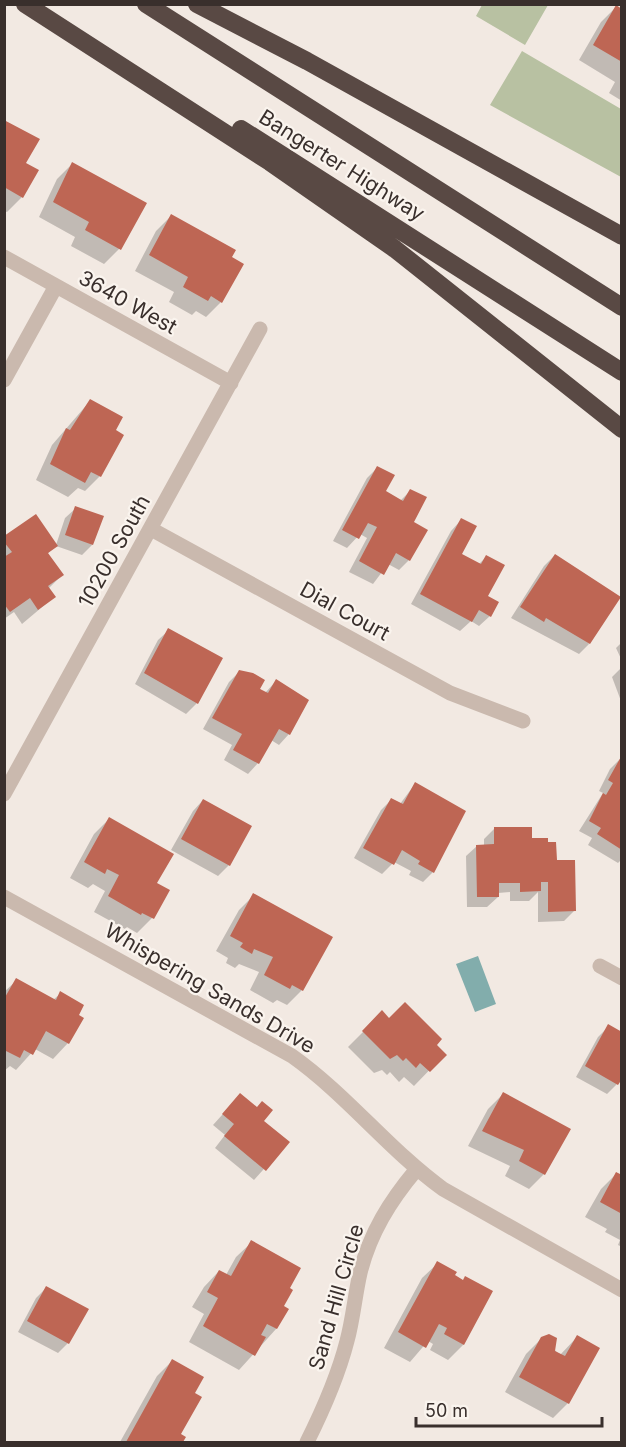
<svg xmlns="http://www.w3.org/2000/svg" width="626" height="1447" font-family="Inter,sans-serif">
	<rect width="100%" height="100%" fill="#f2e9e2"/>
	<!-- green -->
	<path fill="#b8c1a2" d="M482,5V4L548,5L525,45L476,16Z
		M522,51L621,109V177L490,105Z"/>
	<!-- water -->
	<path fill="#82adac" d="M478,956L496,1004L475,1012L456,964Z"/>
	<!-- shadow -->
	<path fill="#0003" d="M616,7L622,10V101L609,93L615,82L579,60L601,22Z
		M4,121L24,164L22,197L7,212L4,211Z
		M72,164L145,204L119,249L104,264L71,246L75,237L39,217L57,179Z
		M171,216L230,258L221,302L206,317L196,311L192,315L169,302L174,292L135,271L156,231Z
		M90,401L114,431L100,476L85,491L78,488L68,497L36,480L52,445Z
		M377,468L384,492L400,501L410,491L412,523L409,560L399,570L388,564L373,584L349,572L367,538L360,534L347,548L333,541L367,478Z
		M76,508L92,545L82,555L56,546L47,554L62,575L48,589L54,597L22,624L14,612L4,619V537L56,545L65,518Z
		M461,520L460,554L479,564L486,557V597L490,616L479,626L471,621L460,631L411,604L451,531Z
		M555,555L589,644L579,654L511,618L544,566Z
		M169,630L221,658L197,703L186,714L135,684L158,640Z
		M622,642V661L616,648Z
		M622,667V701H621L612,677Z
		M239,672L265,693L276,681L289,734L279,745L271,740L258,763L248,774L224,760L232,745L203,729L229,682Z
		M621,758L622,859L618,863L588,845L592,838L579,831L603,793L599,791L610,769Z
		M415,784L433,872L423,882L409,875L411,871L394,862L382,874L354,858L381,810L391,800L400,804Z
		M203,800L250,826L229,865L218,876L171,850L193,811Z
		M109,819L155,883L152,918L137,933L127,927L125,929L94,912L105,891L93,884L88,888L70,878L94,834Z
		M494,829L530,840L555,862L574,911L564,921L538,922V892L529,901H510V892L498,893V897L487,907H467L466,856L477,846H484V839Z
		M254,895L302,990L287,1005L277,1000L273,1003L250,990L259,972L239,964L235,968L226,963L228,958L216,951L239,910Z
		M17,980L53,1000L61,993L76,1016L82,1019L68,1043L53,1059L35,1049L16,1070L10,1066L4,1071V992Z
		M382,1013L389,1020L435,1045L444,1055L414,1086L404,1077L399,1082L390,1072L387,1075L382,1070L374,1073L348,1047Z
		M609,1026L617,1084L607,1094L576,1077L598,1037Z
		M503,1094L544,1174L529,1189L505,1176L510,1166L468,1146L488,1109Z
		M240,1095L262,1121L288,1142L254,1180L215,1148L225,1135L213,1125Z
		M616,1174L622,1177V1247L618,1245L620,1240L605,1232L607,1229L585,1217L601,1189Z
		M252,1242L288,1288L282,1307L287,1309L276,1329L239,1370L189,1342L204,1314L192,1307L204,1287L219,1271L226,1275L236,1257Z
		M438,1263L453,1276L491,1292L463,1345L448,1360L430,1350L433,1344L428,1341L410,1362L384,1348L422,1278Z
		M46,1288L68,1343L58,1353L18,1332L36,1298Z
		M577,1337L568,1403L553,1418L505,1392L526,1354L542,1338L560,1355Z
		M172,1361L193,1394L179,1435L184,1438L182,1442H120L157,1376Z"/>
	<!-- building -->
	<path fill="#be6654" d="M616,5L622,9V62L593,45Z
		M4,120L40,139L26,163L39,170L23,198L4,187Z
		M72,162L147,203L121,250L85,230L89,222L53,202Z
		M171,214L236,250L232,257L244,264L222,303L211,296L208,301L183,287L188,277L149,255Z
		M90,399L123,417L116,430L124,435L101,477L91,472L85,483L50,464L66,428L70,430Z
		M377,466L395,475L386,491L403,501L410,489L427,497L414,522L428,530L410,561L396,553L384,575L359,561L377,527L368,523L359,539L342,530Z
		M75,506L104,516L93,545L65,535Z
		M36,514L58,546L48,553L64,575L48,586L56,597L38,610L30,598L10,612L4,604V557L12,552L4,542V536Z
		M461,518L477,526L462,554L481,564L486,555L505,565L488,596L499,602L491,617L479,610L472,622L420,594Z
		M555,554L621,597L590,644L546,618L544,622L520,607Z
		M168,628L223,658L198,704L144,673Z
		M239,670L253,673L265,680L260,689L268,693L276,679L309,700L290,735L279,729L259,764L233,750L242,734L212,718Z
		M622,755V850L597,834L601,828L589,821L603,793L606,795L613,783L608,780Z
		M415,782L466,811L434,873L418,864L420,861L402,850L394,865L363,848L391,798L403,804Z
		M203,799L252,826L230,866L181,839Z
		M109,817L174,854L157,883L170,890L154,919L142,913L141,915L108,896L119,875L107,869L105,874L84,862Z
		M494,827H532V838H548V842H556L557,860H575L576,911L548,912V882H541V891L520,892V883H499V897H477L476,845L494,844Z
		M253,893L333,937L303,991L292,985L290,989L264,975L273,957L254,949L252,954L240,947L243,943L230,936Z
		M16,978L56,1000L60,991L84,1005L79,1015L84,1018L69,1044L46,1031L33,1055L24,1050L20,1058L4,1050V999Z
		M405,1002L442,1039L437,1045L447,1055L430,1072L420,1063L416,1068L406,1058L403,1061L397,1055L390,1059L362,1031L382,1010L389,1018Z
		M608,1024L622,1032V1079L618,1085L585,1066Z
		M503,1092L571,1129L545,1175L519,1161L524,1150L482,1131Z
		M240,1093L257,1107L262,1101L273,1110L264,1121L290,1142L266,1171L224,1136L234,1124L222,1114Z
		M616,1172L622,1175V1214L600,1202Z
		M251,1240L301,1268L290,1288L293,1290L284,1306L289,1309L277,1329L267,1324L261,1335L266,1337L255,1356L203,1326L218,1298L207,1292L219,1270L231,1276Z
		M437,1261L457,1272L455,1275L463,1280L465,1276L493,1291L464,1345L444,1334L447,1328L439,1324L426,1348L398,1332Z
		M46,1286L89,1309L69,1344L27,1321Z
		M549,1334L557,1338L555,1351L565,1356L577,1335L600,1348L569,1404L519,1377L541,1337Z
		M172,1359L204,1377L195,1393L202,1397L181,1434L186,1437L183,1442H126Z"/>
	<g fill="none" stroke-linecap="round" stroke-linejoin="round">
		<!-- service -->
		<path stroke="#cab9ae" stroke-width="15" d="M600,966L622,978"/>
		<!-- minor -->
		<path stroke="#cab9ae" stroke-width="15" d="M4,257L231,383
			M4,380L56,286
			M151,529L450,693L523,721
			M4,794L260,329
			M4,897L292,1056C347,1095 388,1149 443,1189L622,1290
			M307,1442C323,1410 338,1376 347,1341C353,1319 355,1295 360,1273C370,1233 390,1201 416,1170"/>
		<!-- motorway -->
		<path stroke="#594944" stroke-width="18" d="M25,4L270,162L395,249L622,429
			M146,4L622,307
			M197,4L307,61L622,236
			M241,129L622,372"/>
	</g>
	<g text-anchor="middle" dominant-baseline="central" stroke-width="4.5" stroke-linejoin="round" paint-order="stroke">
		<!-- street labels -->
		<g font-size="21" fill="#392f2c" stroke="#faf4ee">
			<text transform="translate(342 165) rotate(32)">Bangerter Highway</text>
			<text transform="translate(128 302) rotate(29)">3640 West</text>
			<text transform="translate(114 551) rotate(-61)">10200 South</text>
			<text transform="translate(345 611) rotate(29)">Dial Court</text>
			<text transform="translate(210 988) rotate(30)">Whispering Sands Drive</text>
			<text transform="translate(336 1297) rotate(-74)">Sand Hill Circle</text>
		</g>
	</g>
	<!-- border -->
	<rect width="626" height="1447" fill="none" stroke="#392f2c" stroke-width="12"/>
	<!-- scale -->
	<path d="M416 1417v9h186v-9" fill="none" stroke="#392f2c" stroke-width="3"/>
	<text x="425" y="1417" font-size="18" fill="#392f2c" stroke="#faf4ee" stroke-width="4.5" paint-order="stroke">50 m</text>
</svg>
